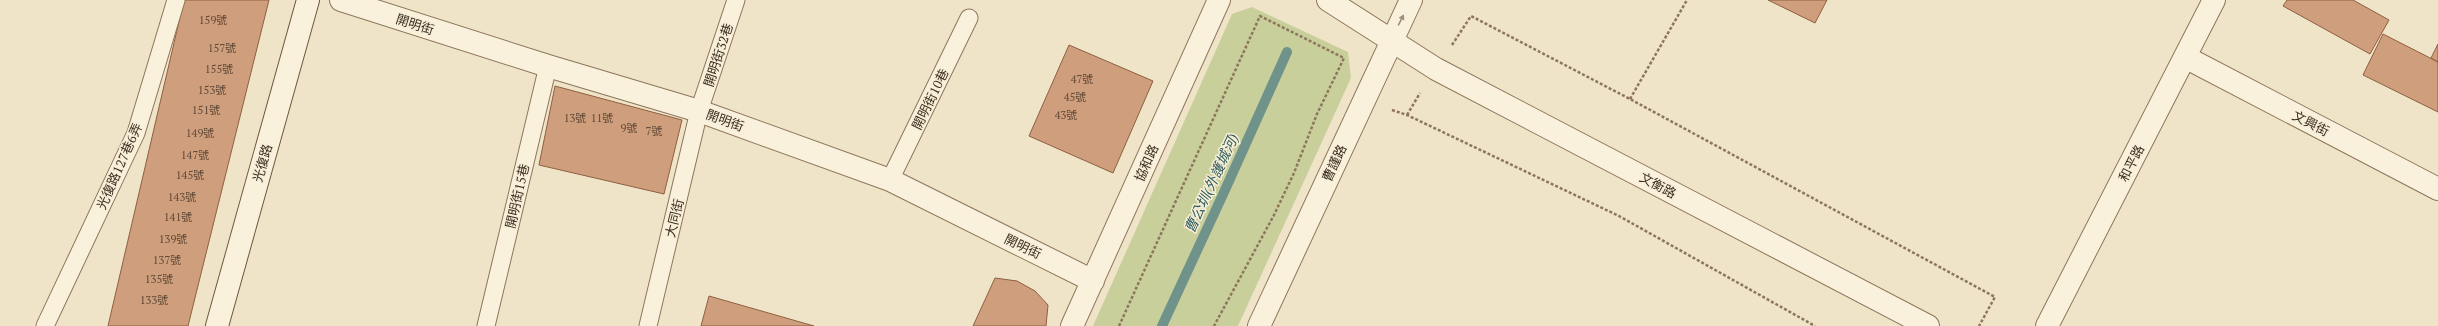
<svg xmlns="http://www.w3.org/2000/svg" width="2438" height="326" font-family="'PT Serif','Noto Sans TC',serif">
	<rect width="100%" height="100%" fill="#f0e4c8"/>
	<!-- green -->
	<path fill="#c9cf9b" d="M1252,7L1348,52L1351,78L1238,326H1093L1232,14Z"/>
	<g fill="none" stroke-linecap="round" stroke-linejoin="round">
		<!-- stream -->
		<path stroke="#6f938a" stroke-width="10" d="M1162,326L1225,190L1287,52"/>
	</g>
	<!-- building -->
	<path fill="#cf9f7d" stroke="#8d5f41" d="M184,0H269L188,326H108Z
		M1768,0H1827L1815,23Z
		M2287,0H2353L2389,20L2370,54L2283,6Z
		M2383,34L2438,62V112L2363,75Z
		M2438,44V62L2431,58Z
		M1069,45L1153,81L1113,173L1029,136Z
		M555,86L682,120L664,194L539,165Z
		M995,278L1017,281L1035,291L1048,305L1046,326H973Z
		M709,296L814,326H701Z"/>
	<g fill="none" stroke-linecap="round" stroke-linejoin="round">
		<!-- lane casing -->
		<g stroke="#8d765c" stroke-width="19">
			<path id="lane" d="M890,180L969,18
				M45,326L136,133L176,0
				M486,326L548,66
				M648,326L699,111L736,0"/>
		</g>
		<!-- street casing -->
		<g stroke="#8d765c" stroke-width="24">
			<path id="street" d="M341,0L548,66L699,111L890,180L1093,281
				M1328,0L1436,69L1928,326
				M2185,57L2438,189
				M1072,326L1219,0
				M1259,326L1411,0
				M2047,326L2214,0"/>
		</g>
		<!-- secondary casing -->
		<g stroke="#6f573f" stroke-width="24">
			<path id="secondary" d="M217,326L308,0"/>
		</g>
		<!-- path -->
		<path stroke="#8d765c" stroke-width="2.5" stroke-dasharray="3 2" stroke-linecap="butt" d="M1452,45L1471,16L1630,99L1995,297L1979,326
			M1630,99L1687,0
			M1392,110L1407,115L1619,216L1815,326
			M1407,115L1420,93
			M1119,326L1260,16L1344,58L1317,114L1294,173L1274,215L1214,326"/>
		<!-- lane -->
		<use href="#lane" stroke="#faf1dc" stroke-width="17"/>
		<!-- street -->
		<use href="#street" stroke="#faf1dc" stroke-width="22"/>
		<!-- secondary -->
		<use href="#secondary" stroke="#faf1dc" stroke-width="22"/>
	</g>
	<!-- one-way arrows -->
	<defs><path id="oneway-solid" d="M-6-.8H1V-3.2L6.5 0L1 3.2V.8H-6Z"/></defs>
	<use fill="#9c907e" href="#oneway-solid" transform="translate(1401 20) rotate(-63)"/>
	<g text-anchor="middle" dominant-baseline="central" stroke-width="3" stroke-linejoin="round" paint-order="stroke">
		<!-- number labels -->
		<g font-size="11" fill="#624a37">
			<text x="213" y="20">159號</text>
			<text x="222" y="48">157號</text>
			<text x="219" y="69">155號</text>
			<text x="1082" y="79">47號</text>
			<text x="212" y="90">153號</text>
			<text x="1075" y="97">45號</text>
			<text x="206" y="110">151號</text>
			<text x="1066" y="115">43號</text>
			<text x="575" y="118">13號</text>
			<text x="602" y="118">11號</text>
			<text x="629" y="128">9號</text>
			<text x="654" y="131">7號</text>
			<text x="200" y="133">149號</text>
			<text x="195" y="155">147號</text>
			<text x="190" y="175">145號</text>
			<text x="182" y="197">143號</text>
			<text x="178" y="217">141號</text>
			<text x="173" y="239">139號</text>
			<text x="167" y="260">137號</text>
			<text x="159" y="279">135號</text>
			<text x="154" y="300">133號</text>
		</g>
		<!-- street labels -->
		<g font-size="13" fill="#3d2e20" stroke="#f7eed8">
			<text transform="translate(415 24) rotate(18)">開明街</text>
			<text transform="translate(718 55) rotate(-72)">開明街32巷</text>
			<text transform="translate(930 99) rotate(-64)">開明街10巷</text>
			<text transform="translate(725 120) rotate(20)">開明街</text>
			<text transform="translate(2311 123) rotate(27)">文興街</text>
			<text transform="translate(262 163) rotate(-74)">光復路</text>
			<text transform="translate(1146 163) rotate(-66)">協和路</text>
			<text transform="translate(1334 163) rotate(-65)">曹謹路</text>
			<text transform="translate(2131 163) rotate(-63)">和平路</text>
			<text transform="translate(119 166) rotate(-66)">光復路127巷6弄</text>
			<text transform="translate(1658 185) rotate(28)">文衡路</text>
			<text transform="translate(517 196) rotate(-77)">開明街15巷</text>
			<text transform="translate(674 218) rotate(-76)">大同街</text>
			<text transform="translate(1023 246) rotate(26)">開明街</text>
		</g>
		<!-- water labels -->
		<g font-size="14" font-style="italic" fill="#2f5d5a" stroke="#f7eed8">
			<text transform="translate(1211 183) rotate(-65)">曹公圳(外護城河)</text>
		</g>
	</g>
</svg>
